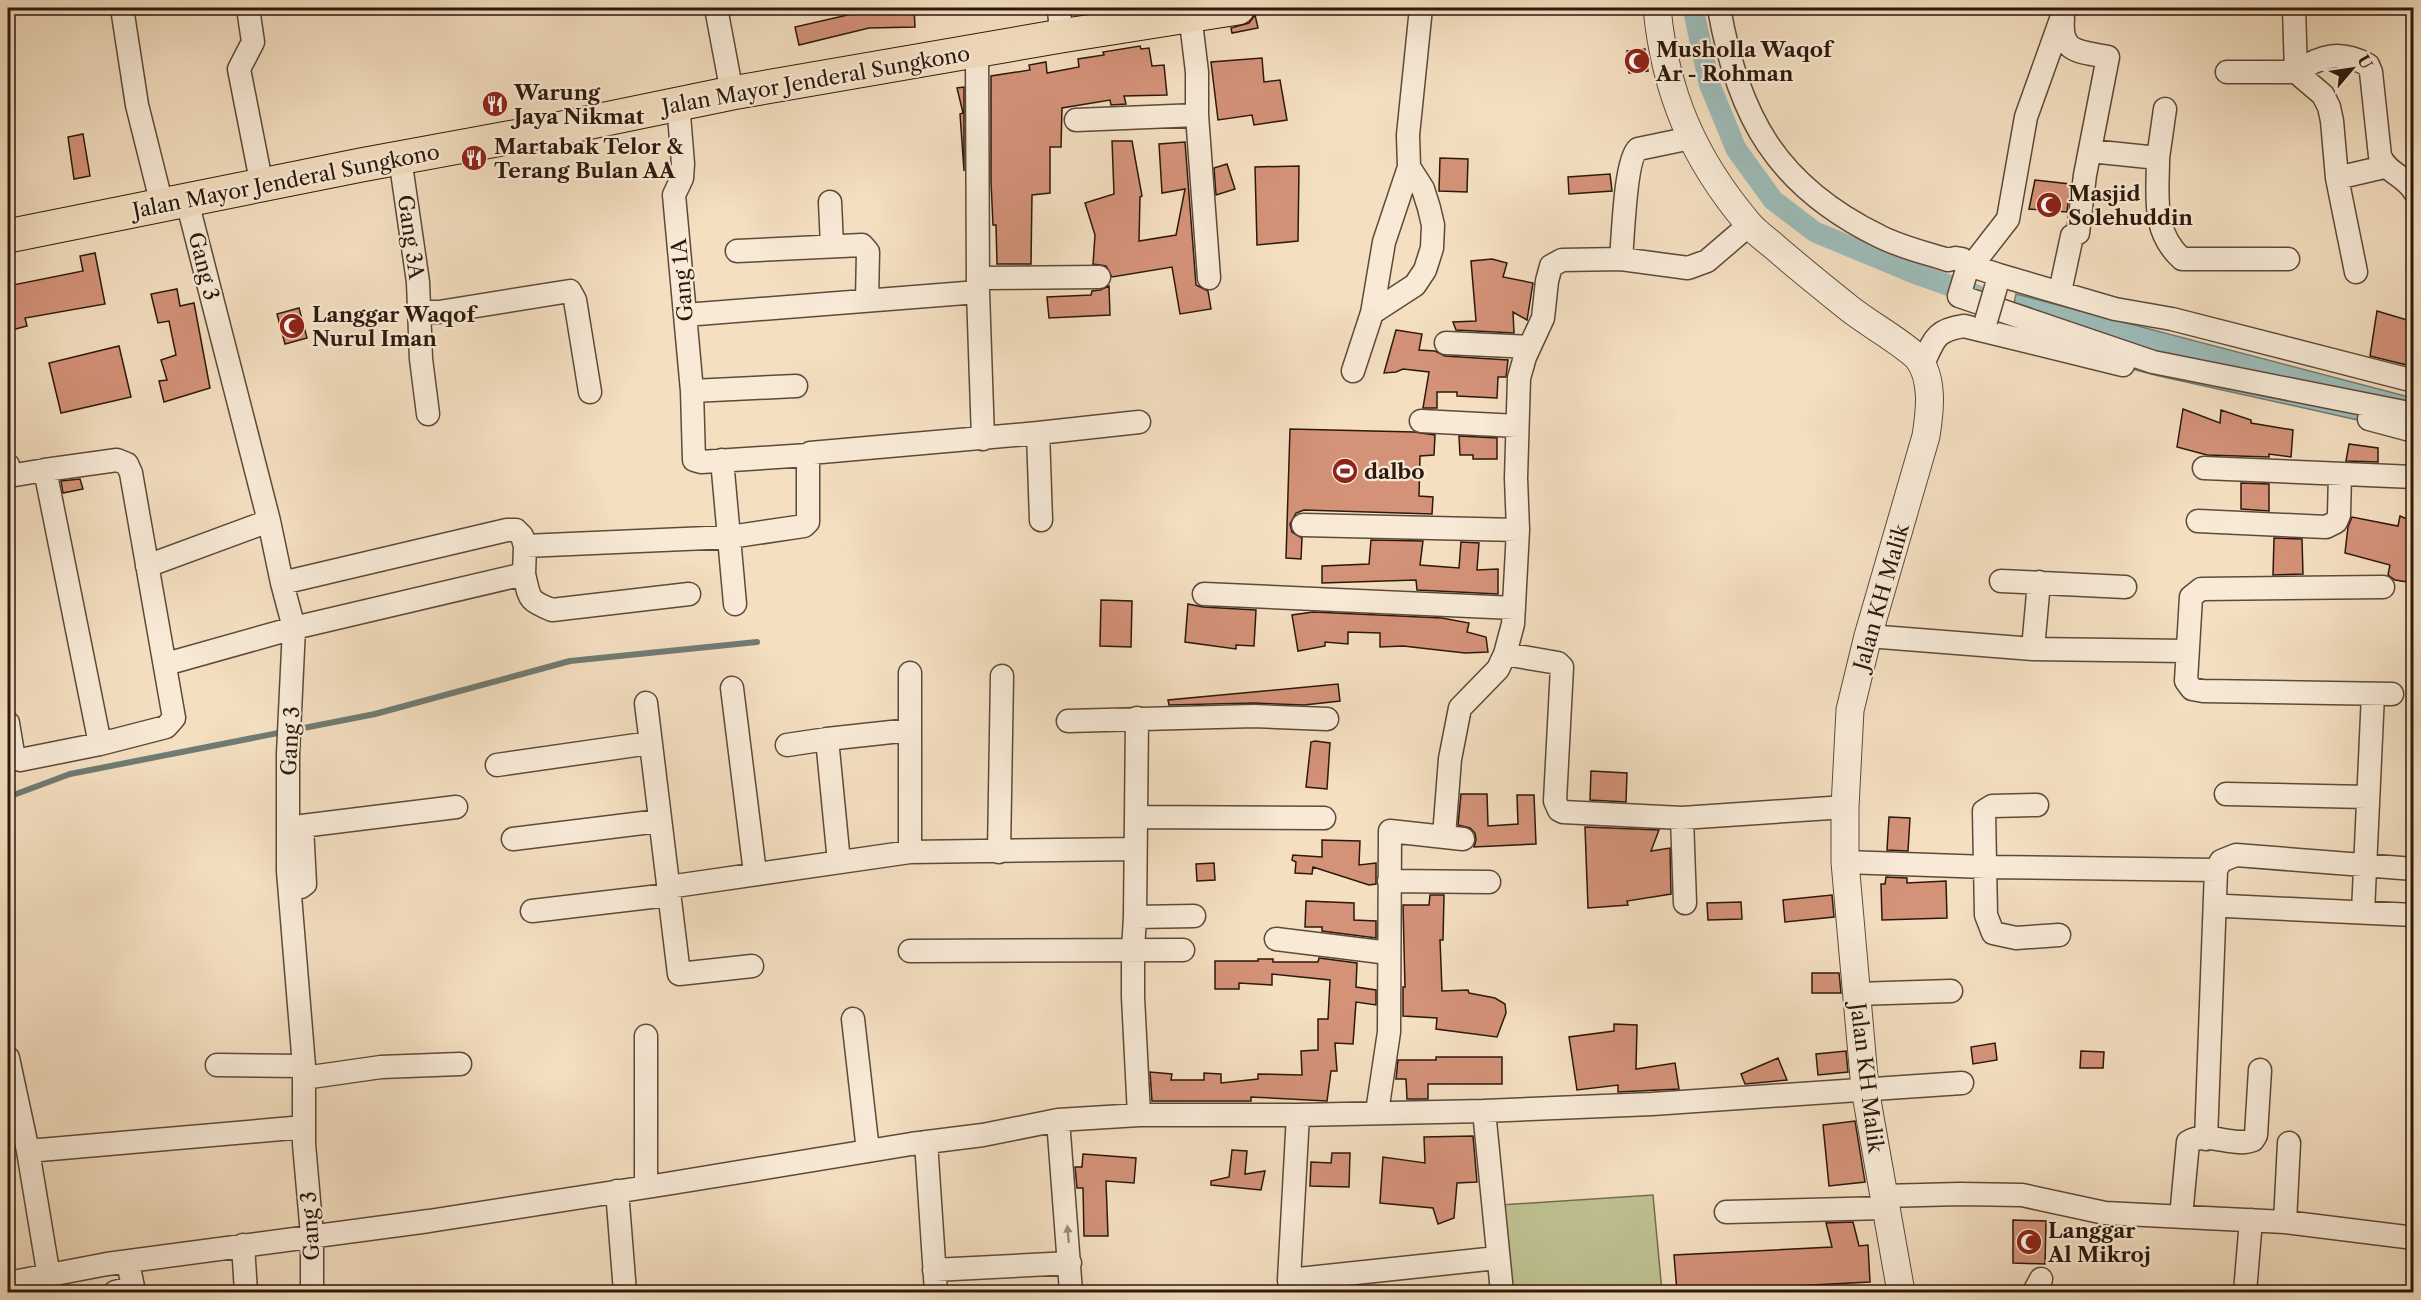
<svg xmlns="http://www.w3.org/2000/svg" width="2421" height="1300" font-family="'Libre Caslon Text',serif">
	<rect width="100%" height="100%" fill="#f4dfc1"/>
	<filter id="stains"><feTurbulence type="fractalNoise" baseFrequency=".00333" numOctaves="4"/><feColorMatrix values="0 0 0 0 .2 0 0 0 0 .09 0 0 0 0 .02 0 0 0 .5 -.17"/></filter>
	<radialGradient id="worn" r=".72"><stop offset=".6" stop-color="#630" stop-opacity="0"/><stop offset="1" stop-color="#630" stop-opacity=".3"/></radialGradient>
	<!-- green -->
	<path fill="#bfc191" stroke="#766d4e" stroke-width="1.5" d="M1653,1195L1662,1292H1508L1501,1205Z"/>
	<!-- water -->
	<path fill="#9dbcb9" stroke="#707b73" stroke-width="1.5" d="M2016,294L2409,397L2403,430L2159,376L2007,337Z"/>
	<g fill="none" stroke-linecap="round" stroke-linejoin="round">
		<!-- stream -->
		<path stroke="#707b73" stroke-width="6" d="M8,797L70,774L375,714L570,661L757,642"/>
		<!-- canal -->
		<path stroke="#9dbcb9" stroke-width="21" d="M1693,8L1709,83L1736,149L1773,200L1815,232L1914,273L1976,295"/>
	</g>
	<!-- building -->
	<path fill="#d49279" stroke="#2c190b" stroke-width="1.5" d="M878,8H914L915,27L869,28L799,45L795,27Z
		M1255,15L1258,28L1232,33L1231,28L1249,23Z
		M1140,46L1141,49L1149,48L1152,66L1164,65L1167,95L1124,96L1126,104L1111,105L1110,100L1062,108L1061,147H1050V193L1032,195L1031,264H997L996,225H993L991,182V76L1030,70L1029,65L1046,62L1047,73L1079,67L1078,59L1104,55L1103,52Z
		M1645,49L1648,71L1629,73L1627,51Z
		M1262,58L1264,82L1280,80L1287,120L1254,125L1252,115L1218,120L1211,62Z
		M964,87V171L960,114L963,113L957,88Z
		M83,134L90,176L74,179L68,137Z
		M1112,141H1132L1142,196L1140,197L1139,241L1176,235L1185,189L1162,193L1159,144L1185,142L1196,285L1208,291L1211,309L1180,314L1172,267L1112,277L1106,266L1093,264L1095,235L1085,203L1114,194Z
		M1440,158L1468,159L1467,192L1439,191Z
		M1227,164L1235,189L1216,195L1214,168Z
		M1299,166L1298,241L1257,245L1255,167Z
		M1610,174L1612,191L1569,194L1568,177Z
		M2035,180L2070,184L2067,212L2029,209Z
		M95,253L105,304L25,318L27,326L8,331V286L83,271L80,256Z
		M1492,259L1507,263L1503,277L1533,283L1527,320L1513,312L1514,333L1456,330L1453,322L1476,321L1471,261Z
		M1109,286L1110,315L1049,318L1047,297L1091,295L1092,291L1100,290Z
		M177,289L180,306L194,303L210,388L164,402L159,381L167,380L161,360L176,355L169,321L158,323L151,294Z
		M299,308L307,338L285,344L277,314Z
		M2377,311L2414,322V356L2411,366L2370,356Z
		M1396,330L1422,334L1419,350L1435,351L1445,356L1508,360L1506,377H1498L1497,398L1457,396V392H1437V408H1423L1429,372L1403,369L1396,372L1384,373Z
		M119,346L131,397L61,413L49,363Z
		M2183,409L2220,423L2221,410L2251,420V423L2293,430L2291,457L2269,454V457L2207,455L2177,447Z
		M1290,429L1414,432L1435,435L1434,455L1420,456L1419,496L1433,497L1432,514L1304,510L1296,513L1290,524L1292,532L1302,538L1301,559L1286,558Z
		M1459,436L1497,438V459H1473V455H1460Z
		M2349,444L2378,448V462L2346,461Z
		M80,479L83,489L63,493L61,481Z
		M2241,483L2269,484V511L2241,509Z
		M2400,516L2414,522V583L2395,580L2388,575L2390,565L2345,553L2348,527L2352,517L2398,526Z
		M2274,538L2302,539L2303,574L2273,575Z
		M1371,540L1423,541L1420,565L1459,568L1461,542L1479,543L1477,570L1498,569V594L1417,590L1416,580L1322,583V566L1369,564Z
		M1101,600L1132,601L1131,647L1100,646Z
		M1188,604L1203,607L1256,610L1254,646L1236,645V649L1185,642Z
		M1313,612L1442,618L1469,623L1467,632L1486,637L1488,652L1465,653L1403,646L1380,647V633L1348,632V644L1325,642V646L1298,651L1292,615Z
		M1338,684L1340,701L1304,705L1254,703L1169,705L1168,700Z
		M1315,741L1330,743L1327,789L1306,787L1311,742Z
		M1591,771L1627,773L1626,802L1590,800Z
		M1461,794H1487L1488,826L1518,824L1517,795H1534L1536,844L1474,847L1476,840L1475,833L1470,828L1458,825Z
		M1889,817L1910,818L1908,851L1887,850Z
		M1585,827L1659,830L1651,851L1670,848L1671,894L1627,901L1628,905L1588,908Z
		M1322,840L1360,841L1359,865L1376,863V884L1369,885L1313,867L1312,874L1295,873L1296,862L1292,860L1293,855L1322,857Z
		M1214,863L1215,880L1197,881L1196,864Z
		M1886,877L1907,878V883L1946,881L1947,918L1882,920L1881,884H1885Z
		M1430,895H1444L1443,940H1440L1442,991L1468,990L1469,993L1495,998L1505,1004L1506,1013L1497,1037L1436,1029L1437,1018L1403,1016V987H1405L1403,905H1429Z
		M1832,895L1834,917L1785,922L1783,900Z
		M1306,901L1354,903V920L1376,921V938L1322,931V927H1305Z
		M1741,902L1742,919L1708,920L1707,903Z
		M1319,958L1357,963L1356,987L1376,990V1005L1356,1002L1353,1044L1335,1043L1337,1071H1331L1327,1101L1251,1097V1101H1152L1150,1072L1172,1074L1171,1080H1204V1073L1221,1074V1083L1258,1079V1074L1302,1075L1301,1051L1318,1050V1019H1328L1330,980L1272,974V985L1239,983V989H1215V961H1258V959H1273V962H1318Z
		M1812,973H1839L1841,993H1812Z
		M1614,1024L1637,1025L1636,1069L1675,1063L1679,1089L1618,1092V1085L1577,1090L1569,1037L1614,1031Z
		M1995,1043L1997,1060L1973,1064L1971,1047Z
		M1846,1051L1848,1072L1818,1075L1816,1054Z
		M2081,1051L2104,1052L2103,1068H2080Z
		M1436,1057H1502V1084H1428V1099H1407L1406,1079H1396L1398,1060H1436Z
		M1778,1058L1787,1080L1745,1084L1741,1074Z
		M1855,1121L1865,1182L1829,1186L1823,1125Z
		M1473,1136L1477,1182L1457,1183L1454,1218L1438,1224L1433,1208L1380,1203L1383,1157L1425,1163L1424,1137Z
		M1232,1150L1247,1151L1245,1174L1265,1171L1261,1190L1211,1185V1181L1229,1177Z
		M1332,1153H1350L1349,1187L1310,1186L1311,1162L1331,1163Z
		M1083,1154L1136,1158L1134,1183L1106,1181L1108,1236H1084L1083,1188H1077L1075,1167H1082Z
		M2013,1220L2046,1221L2045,1264L2013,1263Z
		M1853,1222L1859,1246L1868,1245L1870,1282L1677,1292L1674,1255L1832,1247L1826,1223Z"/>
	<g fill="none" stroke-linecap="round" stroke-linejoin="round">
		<!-- minor casing -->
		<g stroke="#5e4a38" stroke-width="25">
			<path id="minor" d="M122,8L137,105L162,205
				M248,8L253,42L239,69L262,186
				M716,8L732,93
				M1059,8L1061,36
				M1719,8C1738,117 1777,186 1879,236C1900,247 1926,253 1948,260L1956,258L1962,259L1966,264L1999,275L2115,309L2172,319L2414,381
				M2065,8L2026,117L2008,219L1966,273L1959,296L2153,362L2414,414
				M1190,14L1197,72V115L1209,278
				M977,51L978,292L983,439
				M2227,72H2296L2294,8
				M678,103L683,164L682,178L674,195L692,391L694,460L701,462L808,455
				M1076,120L1197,115
				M2090,151L2158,158C2158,196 2151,231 2182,259H2288
				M400,158L418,282L421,359L428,414
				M2158,158L2165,109
				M2337,178L2384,167
				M187,201L269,521L282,583L294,628L288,754V871L304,1066V1144L312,1235V1292
				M830,202L832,246
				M737,251L862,245L868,252L867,300
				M1621,259C1623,238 1625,160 1638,149L1691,138
				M2356,272L2337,178L2332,121L2329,107L2323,95L2296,72C2322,55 2340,50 2368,65L2371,72L2380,156C2387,173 2405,176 2414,191
				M978,278L1099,277
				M2060,292L2072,236L2078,233L2085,175L2108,57C2079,51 2060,54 2063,18
				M420,312H439L570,291L575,300L590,392
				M1372,313L1384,242L1409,167
				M685,315L978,292
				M1446,343L1529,347
				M1923,364C1934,340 1935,330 1964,326L2123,365
				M1353,371L1372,313L1415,285L1425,270L1432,248L1433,225L1429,208L1423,189L1409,167L1408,135L1421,8
				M692,391L796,386
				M2369,419L2414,431
				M1421,421L1517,426
				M1038,433L1139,422
				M722,460L735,604
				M8,465L9,476L45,470L100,744L20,760L13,753L8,723
				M2204,468L2414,477
				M45,470L117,460L127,464L131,473L174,718L166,727L100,744
				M2198,521L2326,527L2336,522L2339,515L2340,474
				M1303,525L1518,530
				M147,566L269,521
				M524,574C530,599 527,600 552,610L689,594
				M2001,581L2125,587
				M282,583L507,530H516L522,536L525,546L730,537L804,526L808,522V455L810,453L1038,433L1041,520
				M2383,587L2201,589L2191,597L2186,681L2192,689L2203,691L2392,694
				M1204,594L1514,608
				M1868,636L2033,649L2187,651
				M2033,649L2039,582
				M1505,654L1558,663L1562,667L1555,801L1559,810L1563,812L1682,818L1845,807
				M166,664L294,628L524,574L525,546
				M732,688L755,873
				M646,703L679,974L752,966
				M1137,718L1135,917L1133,949V997L1139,1115
				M1068,721L1254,716L1327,719
				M787,745L827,739
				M497,765L650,743
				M2226,794L2367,797
				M2037,805L1992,806L1984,811L1986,915L1993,933L2016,938L2059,935
				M1136,817L1324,818
				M1682,818L1685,903
				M1444,836L1450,759L1460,708L1498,669L1505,654L1513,624L1518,530L1516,478L1519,378L1525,357L1543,318L1547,281L1551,266L1562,260L1621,259L1688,268L1707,261L1749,225
				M513,839L659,821
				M910,852V673
				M999,852L1002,676
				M839,862L827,739L910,730
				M1845,862L1987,867L2216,870
				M1389,881L1489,882
				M290,886L301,887L305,884L302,826L456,807
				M668,887L910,852L1135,849
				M2226,906L2414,915
				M532,911L668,895
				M2363,912L2373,694
				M1135,917L1194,916
				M1276,939L1389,953
				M910,951L1183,950
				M1856,994L1951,991
				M853,1019L868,1151
				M8,1058L28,1151L49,1277
				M217,1065L304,1066
				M304,1078L381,1067L460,1064
				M1484,1111L1502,1292
				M1377,1112L1389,1032L1390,831L1463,839
				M1058,1120L1071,1292
				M2206,1139L2216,870L2221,861L2236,855L2414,869
				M926,1142L936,1292
				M28,1151L304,1127
				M646,1187V1036
				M617,1191L625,1292
				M1883,1196L1960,1194L2022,1195L2105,1213L2285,1222L2414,1238
				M1726,1212L1885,1208
				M2181,1217L2188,1142C2207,1130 2234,1148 2253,1140L2256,1135L2260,1070
				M2285,1222L2289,1143
				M243,1245L246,1292
				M934,1270L1070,1263
				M1289,1280L1497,1258
				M8,1283L107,1264L429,1221L666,1184L911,1144L983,1135L1058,1120L1139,1115H1298L1484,1111L1652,1104L1962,1083
				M115,1292L133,1287L128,1262
				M1291,1292L1289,1280L1298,1115
				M2034,1292L2041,1279
				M2245,1292L2251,1220"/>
		</g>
		<!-- tertiary casing -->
		<g stroke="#5e4a38" stroke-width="29">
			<path id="tertiary" d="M1657,8C1665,92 1693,158 1748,223C1756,233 1767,240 1776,248C1800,269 1825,289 1850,309C1872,326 1897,339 1917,357C1934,378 1930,411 1926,436L1868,636L1850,710L1845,807V862L1865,1089L1901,1292"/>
		</g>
		<!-- primary casing -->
		<g stroke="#2c190b" stroke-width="35">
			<path id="primary" d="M8,236L361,165L562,128L732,93L1061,36L1238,8"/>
		</g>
		<!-- minor -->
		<use href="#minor" stroke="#f8ead7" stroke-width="22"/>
		<!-- tertiary -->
		<use href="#tertiary" stroke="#f8ead7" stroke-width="27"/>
		<!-- primary -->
		<use href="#primary" stroke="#f4dfc1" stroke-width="33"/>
		<!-- minor-bridge casing -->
		<g stroke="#5e4a38" stroke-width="25" stroke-linecap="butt">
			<path id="minor-bridge" d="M1986,321L1996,287"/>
		</g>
		<!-- minor-bridge -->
		<use href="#minor-bridge" stroke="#f8ead7" stroke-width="22"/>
	</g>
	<!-- one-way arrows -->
	<defs><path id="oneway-solid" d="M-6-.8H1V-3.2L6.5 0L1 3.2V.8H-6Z" transform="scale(1.5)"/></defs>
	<use fill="#9c8c7b" href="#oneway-solid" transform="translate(1068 1234) rotate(-95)"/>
	<!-- icons -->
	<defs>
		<g id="mosque-disc" transform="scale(1.35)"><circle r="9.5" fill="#8f2418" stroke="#f8ead7"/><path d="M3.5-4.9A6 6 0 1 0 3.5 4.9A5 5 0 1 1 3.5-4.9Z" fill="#fff"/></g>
		<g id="restaurant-disc" transform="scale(1.35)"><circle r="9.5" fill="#8f2418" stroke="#f8ead7"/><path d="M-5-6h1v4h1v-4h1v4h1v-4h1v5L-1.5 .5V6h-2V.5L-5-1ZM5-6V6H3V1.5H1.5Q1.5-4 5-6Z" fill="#fff"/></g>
		<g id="stadium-disc" transform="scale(1.35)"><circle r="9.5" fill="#8f2418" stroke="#f8ead7"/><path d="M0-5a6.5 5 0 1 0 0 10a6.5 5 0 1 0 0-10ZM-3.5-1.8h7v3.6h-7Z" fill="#fff"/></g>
	</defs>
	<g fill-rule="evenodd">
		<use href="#mosque-disc" x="1637" y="61"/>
		<use href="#restaurant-disc" x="495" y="104"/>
		<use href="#restaurant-disc" x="474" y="158"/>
		<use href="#mosque-disc" x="2049" y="205"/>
		<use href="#mosque-disc" x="292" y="326"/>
		<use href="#stadium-disc" x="1345" y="471"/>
		<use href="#mosque-disc" x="2029" y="1242"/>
	</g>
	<g text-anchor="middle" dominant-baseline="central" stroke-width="4.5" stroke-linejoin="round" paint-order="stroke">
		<!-- poi labels -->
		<g font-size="21" font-weight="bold" fill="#2c190b" stroke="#f8ead7" text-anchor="start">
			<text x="1656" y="49">Musholla Waqof<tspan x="1656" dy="24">Ar - Rohman</tspan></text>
			<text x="514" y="92">Warung<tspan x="514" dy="24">Jaya Nikmat</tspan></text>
			<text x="494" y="146">Martabak Telor &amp;<tspan x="494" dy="24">Terang Bulan AA</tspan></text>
			<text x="2068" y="193">Masjid<tspan x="2068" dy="24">Solehuddin</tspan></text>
			<text x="312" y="314">Langgar Waqof<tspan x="312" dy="24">Nurul Iman</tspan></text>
			<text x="1364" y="471">dalbo</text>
			<text x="2048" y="1230">Langgar<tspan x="2048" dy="24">Al Mikroj</tspan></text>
		</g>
		<!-- street labels -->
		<g font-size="21" fill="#2c190b" stroke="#f8ead7">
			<text transform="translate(816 80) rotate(-10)">Jalan Mayor Jenderal Sungkono</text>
			<text transform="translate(286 181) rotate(-11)">Jalan Mayor Jenderal Sungkono</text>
			<text transform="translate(411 237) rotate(82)">Gang 3A</text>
			<text transform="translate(204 266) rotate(76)">Gang 3</text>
			<text transform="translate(682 280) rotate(-95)">Gang 1A</text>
			<text transform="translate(1881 597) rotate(-74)">Jalan KH Malik</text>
			<text transform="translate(290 741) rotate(-87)">Gang 3</text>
			<text transform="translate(1867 1078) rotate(83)">Jalan KH Malik</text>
			<text transform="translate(310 1226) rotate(-93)">Gang 3</text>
		</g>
	</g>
	<!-- margin -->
	<rect width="2421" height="1300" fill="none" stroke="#f4dfc1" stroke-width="30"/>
	<rect x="9" y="9" width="2403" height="1282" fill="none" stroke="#2c190b" stroke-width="3"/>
	<rect x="15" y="15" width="2391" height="1270" fill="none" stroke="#2c190b" stroke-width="1.5"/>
	<!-- north arrow -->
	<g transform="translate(2352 69) rotate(61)" stroke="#f8ead7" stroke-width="4.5" paint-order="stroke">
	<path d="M0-4.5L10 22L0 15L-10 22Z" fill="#2c190b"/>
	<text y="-9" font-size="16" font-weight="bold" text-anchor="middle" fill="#2c190b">U</text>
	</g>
	<rect width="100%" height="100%" filter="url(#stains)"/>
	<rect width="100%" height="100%" fill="url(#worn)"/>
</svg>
